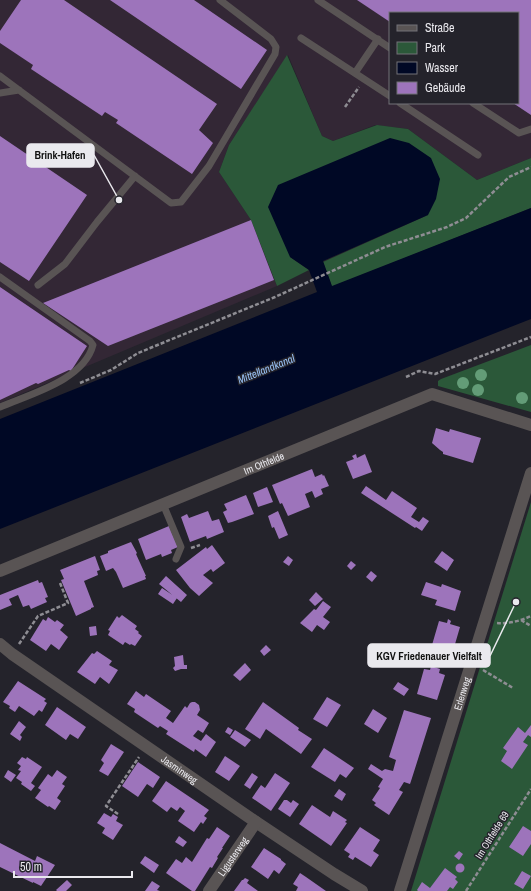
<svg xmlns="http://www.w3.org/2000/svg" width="531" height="891" font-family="'Archivo Narrow',sans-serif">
	<rect width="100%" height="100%" fill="#24232b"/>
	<!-- industrial -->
	<path fill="#332735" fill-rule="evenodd" d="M0,0H531V158L477,180L408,129L375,125L333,141L322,136L288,55L229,145L219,172L251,220L277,286L0,403ZM390,13H518V103H390Z"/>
	<!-- green -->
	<path fill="#2b5839" d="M287,55L322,136L333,141L377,125L408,129L477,180L531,158V208L332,287L323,262L428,215L290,257L309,270L277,286L251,220L219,172L229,145Z
		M531,345V412L438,386V381L441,379Z
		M531,502V891H411Z"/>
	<!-- water -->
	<path fill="#000825" d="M390,138L409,143L431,158L440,179L436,199L428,215L323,261L332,286L531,208V319L0,529V419L317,292L309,270L290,257L268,207L278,185Z"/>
	<!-- building -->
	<path fill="#9d74bb" d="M21,0H64L217,104L199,130L213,143L192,174L116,123L118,120L105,112L102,116L31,69L33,65L0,43V31Z
		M110,0H194L267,50L241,89Z
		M357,0H531V115L513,103H518V13H390V22Z
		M0,136L87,195L29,281L0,262Z
		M251,220L274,280L108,346L43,303Z
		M0,287L87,346L71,371L69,370L38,384L36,383L0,400Z
		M436,428L449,432L450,429L481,438L473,463L443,454V452L440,450L432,443Z
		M356,454L357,458L365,454L372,472L353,479L346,462L354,459L352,456Z
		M312,469L315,477L322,474L323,476L324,475L329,486L321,489L323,494L315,498L312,491L305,494L310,507L288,516L282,503L280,504L272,485Z
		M366,486L386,500L392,491L417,508L411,517L419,522L423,517L429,521L422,531L416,527L415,528L361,493Z
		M267,487L273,502L258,507L253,493Z
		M246,495L254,514L232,522L228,523L223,512L227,510L224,504Z
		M208,511L212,521L219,519L224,532L207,539L206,536L190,542L181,517L187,514L189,518Z
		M278,511L288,535L279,539L274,527L272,528L268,516Z
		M169,526L178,547L171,550L172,553L162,557L161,554L146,560L138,539Z
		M131,542L137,553L136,554L146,576H145L146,579L123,588L116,572L113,568L106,571L100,556L108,553V551Z
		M212,545L225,563L213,572L211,569L203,575L213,583L199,596L190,588L176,570L206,547L207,549Z
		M442,551L454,560L447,571L434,562Z
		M95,556L100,570L97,571L98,575L84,581L94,607L91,608V609L76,616L61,580L64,579L60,570Z
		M288,556L293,560L289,566L283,562Z
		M351,561L356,565L351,570L347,566Z
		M371,571L377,576L372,582L366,577Z
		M166,576L187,595L181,602L159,584Z
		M38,580L39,583L42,582L48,597L45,598L47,602L31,609L29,605L23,607L18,595L9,599L12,605L0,610V595Z
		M426,582L441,587L442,584L461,591L455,611L435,605L437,600L421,595Z
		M162,588L177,598L173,604L158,594Z
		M316,592L323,599L315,606L309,600Z
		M323,601L331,607L323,617L330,622L324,630L317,625L312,632L300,623L314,609L316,610Z
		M122,615L137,626L135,629L139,632L138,633L142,636L135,646L131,644L130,645L125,642L123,645L108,635L110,631L108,630L117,616L119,618Z
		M48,617L55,622L57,620L64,625L60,630L68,637L59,650L51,644L46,651L30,640L43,619L46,621Z
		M448,619L451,621L450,624L460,627L453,651L432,645L439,621L447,623Z
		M96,626L97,635L90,636L89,627Z
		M266,645L271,650L264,656L260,651Z
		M97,651L112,661L109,665L118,670L109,684L100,677L95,684L77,672L92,653L94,654Z
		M183,655L184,665H187V669H181L175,671L173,668L175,666L174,657Z
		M245,663L251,670L240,681L233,675Z
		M431,666L440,669L439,673L445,675L437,700L417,694L424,669L430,670Z
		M18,681L46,699L44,701L47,703L42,712L39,710L34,716L19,706L15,712L9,708L10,706L3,702Z
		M398,682L409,689L404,696L393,689Z
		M136,691L144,697L146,694L171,711L166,718L173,723L185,706L187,708L190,703L192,702H195L199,705L200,710L197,715L209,723L203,733L198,730L193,736L201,741L206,734L216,742L206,757L195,749L194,752L166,734L168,731L160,726L158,728L134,712L135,709L127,704Z
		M327,697L341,705L327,727L313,719Z
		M263,702L299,728L298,730L312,739L301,754L266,729L260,739L245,729Z
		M57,707L86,727L78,739L70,734L66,740L45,725Z
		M373,709L387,718L378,733L364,724Z
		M404,710L431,718L412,778L410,784L404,782L399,790L403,792L389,815L374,805L376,803L372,800L380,788L378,787L383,779L368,769L371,764L382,771L385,769L393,771L396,760L389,757Z
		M19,721L26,727L20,735L22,737L20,741L10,734Z
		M531,725V737L528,735L523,742L528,745L512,769L501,761L507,751L503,748L518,727L525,733Z
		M228,727L233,730L230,735L225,732Z
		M235,730L251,740L245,747L230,737Z
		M111,744L124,752L108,776L99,771L104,763L101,760Z
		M324,748L354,768L346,778L340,774L335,782L311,767Z
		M225,756L240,766L229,781L215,772Z
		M22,757L26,759L27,757L42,767L31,783L35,786L31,791L21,784L22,782L16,778L21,771L18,770L21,766L17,763Z
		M138,762L160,777L153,788L147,784L138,797L122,786Z
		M8,770L16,775L11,782L4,777Z
		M57,770L67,777L62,784L65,786L57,798L61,801L55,810L49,806L48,807L35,798L41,790L38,788L48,774L52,777Z
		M252,773L258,777L250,789L244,785Z
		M275,773L290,783L271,811L252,798L261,785L265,788Z
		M166,781L209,810L204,816L207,818L203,824L201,822L194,832L178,821L185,811L180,807L177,811L171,807L167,812L152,801Z
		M339,789L346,794L342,801L334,796Z
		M284,800H287L291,803L293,800L299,804L290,817L278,809Z
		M312,805L330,817L333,811L347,820L345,822L347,823L331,846L299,824Z
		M104,813L111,817L113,814L118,817L116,821L123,825L113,840L102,833L105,828L97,823Z
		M523,826L531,831V844L523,856L509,847Z
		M217,827L230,836L222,848H223L217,857L218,858L212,868L210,867L195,891H192L166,873L176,859L182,863L186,857L192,862L207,838L209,839Z
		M360,827L380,840L373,851L379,855L371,867L355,857L353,860L348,857L350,854L344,850Z
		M179,836L187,842L183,847L175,842Z
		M0,843L35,861L37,856L55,865L41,886L33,882V883L0,867Z
		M264,848L281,859V860L286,864L279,874L274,870L268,879L251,867Z
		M459,851L463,854L459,860L454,856Z
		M145,856L159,865L154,873L140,863Z
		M455.5 868a4.5 4.5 0 1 1 9 0a4.5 4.5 0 1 1-9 0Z
		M445,868L457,877L455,879L458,882L453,889L450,887L447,891H418L417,890L422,882L430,888Z
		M522,871L531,876L523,889L514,884Z
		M300,873L306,877L326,891H296L298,887L293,884Z
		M245,878L249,880L247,883L258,891H234L242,880H243Z
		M67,880L72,885L66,891H57L56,890Z
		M152,881L160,886L157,890L160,891H145Z"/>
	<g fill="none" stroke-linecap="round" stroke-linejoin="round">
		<!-- path -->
		<path stroke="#8e8d93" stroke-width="2.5" stroke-dasharray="4 2" stroke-linecap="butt" d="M345,107L359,87
			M406,377L419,371L435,374L531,337
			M80,383L111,370L138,353L275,297L385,247L447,227L466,218L509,177L531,167
			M191,548L200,545
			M521,620L531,626
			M497,623C507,624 521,621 531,616
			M19,644L38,616L68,603L60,583
			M483,670L513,688
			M118,814L106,806L139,757
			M466,891L531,789"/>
		<!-- service -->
		<path stroke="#595454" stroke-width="7" d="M318,0L390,48
			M301,38L390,96
			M355,73L378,39
			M0,76L171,203L181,202L209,166L275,54L276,47L271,39L220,0
			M0,93L19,90
			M400,103L478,155
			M473,103L519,133L531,129
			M0,277L90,341L93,345C84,380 30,394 0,407
			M38,285L65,264L97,222L135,176
			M163,504L181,547L176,559"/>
		<!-- minor -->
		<g stroke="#595454" stroke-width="12">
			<path id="s1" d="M0,571L432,394L531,425"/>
			<path id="s2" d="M0,644L12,654L256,822L334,874L362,891"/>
			<path id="s3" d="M209,891L256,822"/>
			<path id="s4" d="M400,891L531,473"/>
		</g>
	</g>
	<!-- trees -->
	<g fill="#639c77">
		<circle cx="481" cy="375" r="6"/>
		<circle cx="463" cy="383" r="6"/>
		<circle cx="478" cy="390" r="6"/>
		<circle cx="522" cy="398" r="6"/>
	</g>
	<g text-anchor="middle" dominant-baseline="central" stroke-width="3" stroke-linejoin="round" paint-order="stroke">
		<!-- street labels -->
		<g font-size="10" fill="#eae9ee" stroke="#24232b">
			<text stroke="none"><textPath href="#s1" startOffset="285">Im Othfelde</textPath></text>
			<text stroke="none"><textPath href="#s4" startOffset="207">Erlenweg</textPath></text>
			<text stroke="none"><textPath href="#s2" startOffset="219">Jasminweg</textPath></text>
			<text transform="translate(492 835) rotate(-58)">Im Othfelde 69</text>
			<text stroke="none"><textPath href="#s3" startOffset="42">Ligusterweg</textPath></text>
		</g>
		<!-- water labels -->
		<g font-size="11" font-style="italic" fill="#99c1f4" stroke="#24232b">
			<text transform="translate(266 369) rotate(-22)">Mittellandkanal</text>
		</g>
	</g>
	<!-- callouts -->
	<path fill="none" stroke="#eae9ee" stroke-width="1.5" d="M119 200L94 155M516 602L490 656"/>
	<g fill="#eae9ee" stroke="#24232b" stroke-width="1.5">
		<circle cx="119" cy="200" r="4"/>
		<circle cx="516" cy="602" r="4"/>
	</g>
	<g fill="#eae9ee" stroke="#eae9ee" stroke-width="1.5">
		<rect x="27" y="144" width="67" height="23" rx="4"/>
		<rect x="368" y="644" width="122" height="23" rx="4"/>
	</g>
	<g font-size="11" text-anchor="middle" font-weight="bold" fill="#111">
		<text x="60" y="159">Brink-Hafen</text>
		<text x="429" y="660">KGV Friedenauer Vielfalt</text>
	</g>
	<!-- legend -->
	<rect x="389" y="12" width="130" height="92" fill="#24232b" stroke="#737279"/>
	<rect x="397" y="25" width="20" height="6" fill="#595454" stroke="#737279"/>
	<text x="425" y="32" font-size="12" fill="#eae9ee">Straße</text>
	<rect x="397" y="42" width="20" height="12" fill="#2b5839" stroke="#737279"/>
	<text x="425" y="52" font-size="12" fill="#eae9ee">Park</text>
	<rect x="397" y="62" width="20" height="12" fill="#000825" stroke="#737279"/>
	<text x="425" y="72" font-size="12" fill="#eae9ee">Wasser</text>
	<rect x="397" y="82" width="20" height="12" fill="#9d74bb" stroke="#737279"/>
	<text x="425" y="92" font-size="12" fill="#eae9ee">Gebäude</text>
	<!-- scale -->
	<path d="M14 871v6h118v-6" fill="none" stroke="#eae9ee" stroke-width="2"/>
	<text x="20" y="871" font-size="12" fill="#eae9ee" stroke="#24232b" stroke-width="3" paint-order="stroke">50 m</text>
</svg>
